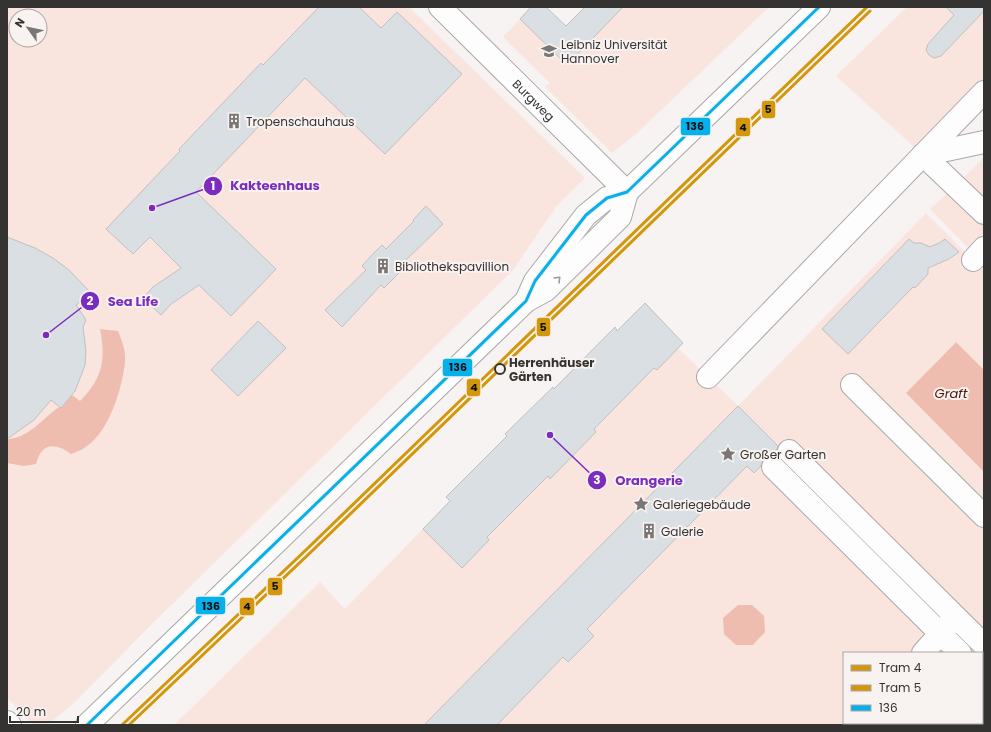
<svg xmlns="http://www.w3.org/2000/svg" width="991" height="732" font-family="Poppins,sans-serif">
	<rect width="100%" height="100%" fill="#f6f3f2"/>
	<!-- green -->
	<path fill="#fae4de" fill-rule="evenodd" d="M7,7H409L585,178L556,207L513,270L153,623L72,705L47,725H34L7,698ZM16,16H40V40H16ZM425,207L443,224L402,264L342,327L325,310L366,270L382,245L386,249L414,221L413,220Z
		M623,7H769L635,135L612,153L545,87L550,83L503,37L520,19L567,64Z
		M907,7H984V92L923,155L836,76Z
		M984,157V207L959,182Z
		M953,188L984,219V264L930,209Z
		M926,213L984,271V370L955,342L906,393L984,472V725H174L320,582L345,609L450,501L507,436L553,387L554,388L615,327L618,330L645,303L683,343L678,348L738,406ZM844,653H982V723H844Z"/>
	<!-- water -->
	<path fill="#eebdb0" d="M100,329L118,331C122,341 126,351 125,361C123,386 109,432 87,446C82,450 76,452 71,454C55,442 41,443 36,464L24,466L7,463V439C28,439 43,418 59,407L61,408L72,395L80,401C103,378 106,359 100,329Z
		M956,342L984,370V472L906,393Z
		M738,605H752L764,616L765,632L753,645H736L724,634L723,618Z"/>
	<!-- building -->
	<path fill="#dadfe4" stroke="#c1c0c0" d="M319,7H359L381,28L397,12L462,74L385,154L305,78L196,192L276,269L231,316L199,285L171,304L161,315L143,298L153,287L181,268L150,237L133,254L106,229L180,151L179,149L261,63L263,65Z
		M531,7H546L566,26L585,7H623L567,65L520,19Z
		M946,7H984V11L941,56L934,58L929,55L926,50L928,44L954,15Z
		M426,206L443,224L402,264L405,267L384,288L381,285L342,327L325,310L366,270L362,266L372,255L382,245L386,249L414,221L413,220Z
		M7,237L35,248L53,258L69,270L91,293L76,305L86,320L83,327L86,351L85,365L75,391L61,408L51,400L34,420L7,439Z
		M909,239L914,243H921L930,247L939,243L945,239L959,252L949,259L928,268V274L915,288L913,287L848,354L822,329Z
		M645,303L683,343L657,370L654,368L594,429L596,432L550,479L548,476L487,537L489,540L462,568L423,529L450,501L446,497L507,436L505,434L553,387L554,389L615,327L617,331Z
		M258,321L286,348L238,396L211,370Z
		M738,406L778,446L777,449L772,455L764,458L761,466L754,473L747,466L587,629L594,636L568,662L563,657L497,725H424Z"/>
	<g fill="none" stroke-linecap="round" stroke-linejoin="round">
		<!-- minor casing -->
		<g stroke="#aba8a7" stroke-width="24">
			<g id="minor">
				<path id="s1" d="M440,7L627,192"/>
				<path d="M923,155L984,213"/>
				<path d="M923,155L984,142"/>
				<path d="M973,260L984,248"/>
				<path d="M526,301L535,281L586,215L607,198L627,192L819,7"/>
				<path d="M708,377L984,92"/>
				<path d="M852,385L984,516"/>
				<path d="M789,451L984,645"/>
				<path d="M773,467L960,653"/>
				<path d="M923,653L949,624"/>
				<path d="M982,675L984,677"/>
				<path d="M7,722L10,725"/>
				<path d="M87,725L526,301L546,290L620,217L627,192"/>
				<path d="M856,725L858,723"/>
			</g>
		</g>
		<!-- minor -->
		<use href="#minor" stroke="#fefdfd" stroke-width="22"/>
		<!-- bus-1 casing -->
		<g stroke="#f8f2f0" stroke-width="6">
			<path id="bus-1" d="M87,725L526,301L535,281L586,215L607,198L627,192L819,7"/>
		</g>
		<!-- bus-1 -->
		<use href="#bus-1" stroke="#05b1ea" stroke-width="3"/>
		<!-- tram-1 casing -->
		<g stroke="#f8f2f0" stroke-width="6">
			<path id="tram-1" d="M122,725L309,547L867,7"/>
		</g>
		<!-- tram-2 casing -->
		<g stroke="#f8f2f0" stroke-width="6">
			<path id="tram-2" d="M129,725L312,551L870,11"/>
		</g>
		<!-- tram-1 -->
		<use href="#tram-1" stroke="#d2970a" stroke-width="3"/>
		<!-- tram-2 -->
		<use href="#tram-2" stroke="#d2970a" stroke-width="3"/>
	</g>
	<!-- one-way arrows -->
	<defs><path id="oneway-chevron" d="M-2-3.5L2.5 0L-2 3.5" fill="none" stroke-width="1.6" stroke-linecap="round" stroke-linejoin="round"/></defs>
	<use stroke="#9a9898" href="#oneway-chevron" transform="translate(558 279) rotate(-45)"/>
	<!-- icons -->
	<defs>
		<g id="university-bare" transform="scale(1.2)"><path d="M0-5L7-2L0 1L-7-2ZM-4 1L0 2.5L4 1V4Q0 6-4 4Z" fill="#797675" stroke="#f8f2f0" stroke-width="2.5" paint-order="stroke"/></g>
		<g id="building-bare" transform="scale(1.2)"><path d="M-4-6H4V6H1V3H-1V6H-4ZM-2.5-4.3h1.7v1.8h-1.7ZM.8-4.3h1.7v1.8H.8ZM-2.5-1h1.7V.8h-1.7ZM.8-1h1.7V.8H.8Z" fill="#797675" stroke="#f8f2f0" stroke-width="2.5" paint-order="stroke"/></g>
		<g id="sight-bare" transform="scale(1.2)"><path d="M0-6L1.8-2.2L6-1.7L2.9 1.2L3.7 5.4L0 3.3L-3.7 5.4L-2.9 1.2L-6-1.7L-1.8-2.2Z" fill="#797675" stroke="#f8f2f0" stroke-width="2.5" paint-order="stroke"/></g>
	</defs>
	<g fill-rule="evenodd">
		<use href="#university-bare" x="549" y="51"/>
		<use href="#building-bare" x="234" y="121"/>
		<use href="#building-bare" x="383" y="266"/>
		<use href="#sight-bare" x="728" y="454"/>
		<use href="#sight-bare" x="641" y="504"/>
		<use href="#building-bare" x="649" y="531"/>
	</g>
	<!-- markers -->
	<circle fill="#f8f2f0" stroke="#353332" stroke-width="2" cx="500" cy="369" r="5"/>
	<g text-anchor="middle" dominant-baseline="central" stroke-width="4" stroke-linejoin="round" paint-order="stroke">
		<!-- poi labels -->
		<g font-size="12" fill="#353332" stroke="#f8f2f0" text-anchor="start">
			<text x="561" y="44">Leibniz Universität<tspan x="561" dy="14">Hannover</tspan></text>
			<text x="246" y="121">Tropenschauhaus</text>
			<text x="395" y="266">Bibliothekspavillion</text>
			<text x="740" y="454">Großer Garten</text>
			<text x="653" y="504">Galeriegebäude</text>
			<text x="661" y="531">Galerie</text>
		</g>
		<!-- street labels -->
		<g font-size="12" fill="#353332" stroke="#f8f2f0">
			<text stroke="none"><textPath href="#s1" startOffset="132">Burgweg</textPath></text>
		</g>
		<!-- stop labels -->
		<g font-size="12" font-weight="bold" fill="#353332" stroke="#f8f2f0" text-anchor="start">
			<text x="509" y="362">Herrenhäuser<tspan x="509" dy="14">Gärten</tspan></text>
		</g>
		<!-- water labels -->
		<g font-size="13" font-style="italic" fill="#511505" stroke="#f8f2f0">
			<text x="951" y="393">Graft</text>
		</g>
	</g>
	<!-- callouts -->
	<path fill="none" stroke="#7b2cbf" stroke-width="1.5" d="M152 208L213 186M46 335L90 301M550 435L597 480"/>
	<g fill="#7b2cbf" stroke="#f8f2f0" stroke-width="1.5">
		<circle cx="152" cy="208" r="4"/>
		<circle cx="46" cy="335" r="4"/>
		<circle cx="550" cy="435" r="4"/>
		<circle cx="213" cy="186" r="10"/>
		<circle cx="90" cy="301" r="10"/>
		<circle cx="597" cy="480" r="10"/>
	</g>
	<g font-size="12" text-anchor="middle" font-weight="bold" fill="#fff">
		<text x="213" y="190">1</text>
		<text x="90" y="305">2</text>
		<text x="597" y="484">3</text>
	</g>
	<g font-size="13" text-anchor="middle" font-weight="bold" fill="#7b2cbf" stroke="#f8f2f0" stroke-width="4" stroke-linejoin="round" paint-order="stroke">
		<text x="275" y="190">Kakteenhaus</text>
		<text x="133" y="306">Sea Life</text>
		<text x="649" y="485">Orangerie</text>
	</g>
	<g stroke="#f8f2f0" stroke-width="1.5">
		<rect x="761" y="100" width="15" height="19" rx="4" fill="#d2970a"/>
		<rect x="680" y="117" width="31" height="19" rx="4" fill="#05b1ea"/>
		<rect x="735" y="117" width="16" height="20" rx="4" fill="#d2970a"/>
		<rect x="536" y="317" width="15" height="20" rx="4" fill="#d2970a"/>
		<rect x="442" y="358" width="31" height="19" rx="4" fill="#05b1ea"/>
		<rect x="466" y="378" width="15" height="19" rx="4" fill="#d2970a"/>
		<rect x="267" y="577" width="16" height="19" rx="4" fill="#d2970a"/>
		<rect x="195" y="596" width="31" height="19" rx="4" fill="#05b1ea"/>
		<rect x="239" y="597" width="16" height="19" rx="4" fill="#d2970a"/>
	</g>
	<g font-size="11" text-anchor="middle" font-weight="bold" fill="#111">
		<text x="768" y="113">5</text>
		<text x="695" y="130">136</text>
		<text x="743" y="131">4</text>
		<text x="543" y="331">5</text>
		<text x="458" y="371">136</text>
		<text x="474" y="391">4</text>
		<text x="275" y="590">5</text>
		<text x="211" y="610">136</text>
		<text x="247" y="610">4</text>
	</g>
	<!-- border -->
	<rect width="991" height="732" fill="none" stroke="#353332" stroke-width="16"/>
	<!-- legend -->
	<rect x="843" y="652" width="140" height="72" fill="#f8f2f0" stroke="#aaa6a4"/>
	<rect x="851" y="665" width="20" height="6" fill="#d2970a" stroke="#aaa6a4"/>
	<text x="879" y="672" font-size="12" fill="#353332">Tram 4</text>
	<rect x="851" y="685" width="20" height="6" fill="#d2970a" stroke="#aaa6a4"/>
	<text x="879" y="692" font-size="12" fill="#353332">Tram 5</text>
	<rect x="851" y="705" width="20" height="6" fill="#05b1ea" stroke="#aaa6a4"/>
	<text x="879" y="712" font-size="12" fill="#353332">136</text>
	<!-- north arrow -->
	<g transform="translate(28 28) rotate(303)"><circle r="19" fill="#f8f2f0" stroke="#aaa6a4"/>
	<path d="M0-3L7 15L0 10L-7 15Z" fill="#797675"/>
	<text y="-6" font-size="11" font-weight="bold" text-anchor="middle" fill="#353332">N</text>
	</g>
	<!-- scale -->
	<path d="M10 716v6h68v-6" fill="none" stroke="#353332" stroke-width="2"/>
	<text x="16" y="716" font-size="12" fill="#353332" stroke="#f8f2f0" stroke-width="3" paint-order="stroke">20 m</text>
</svg>
